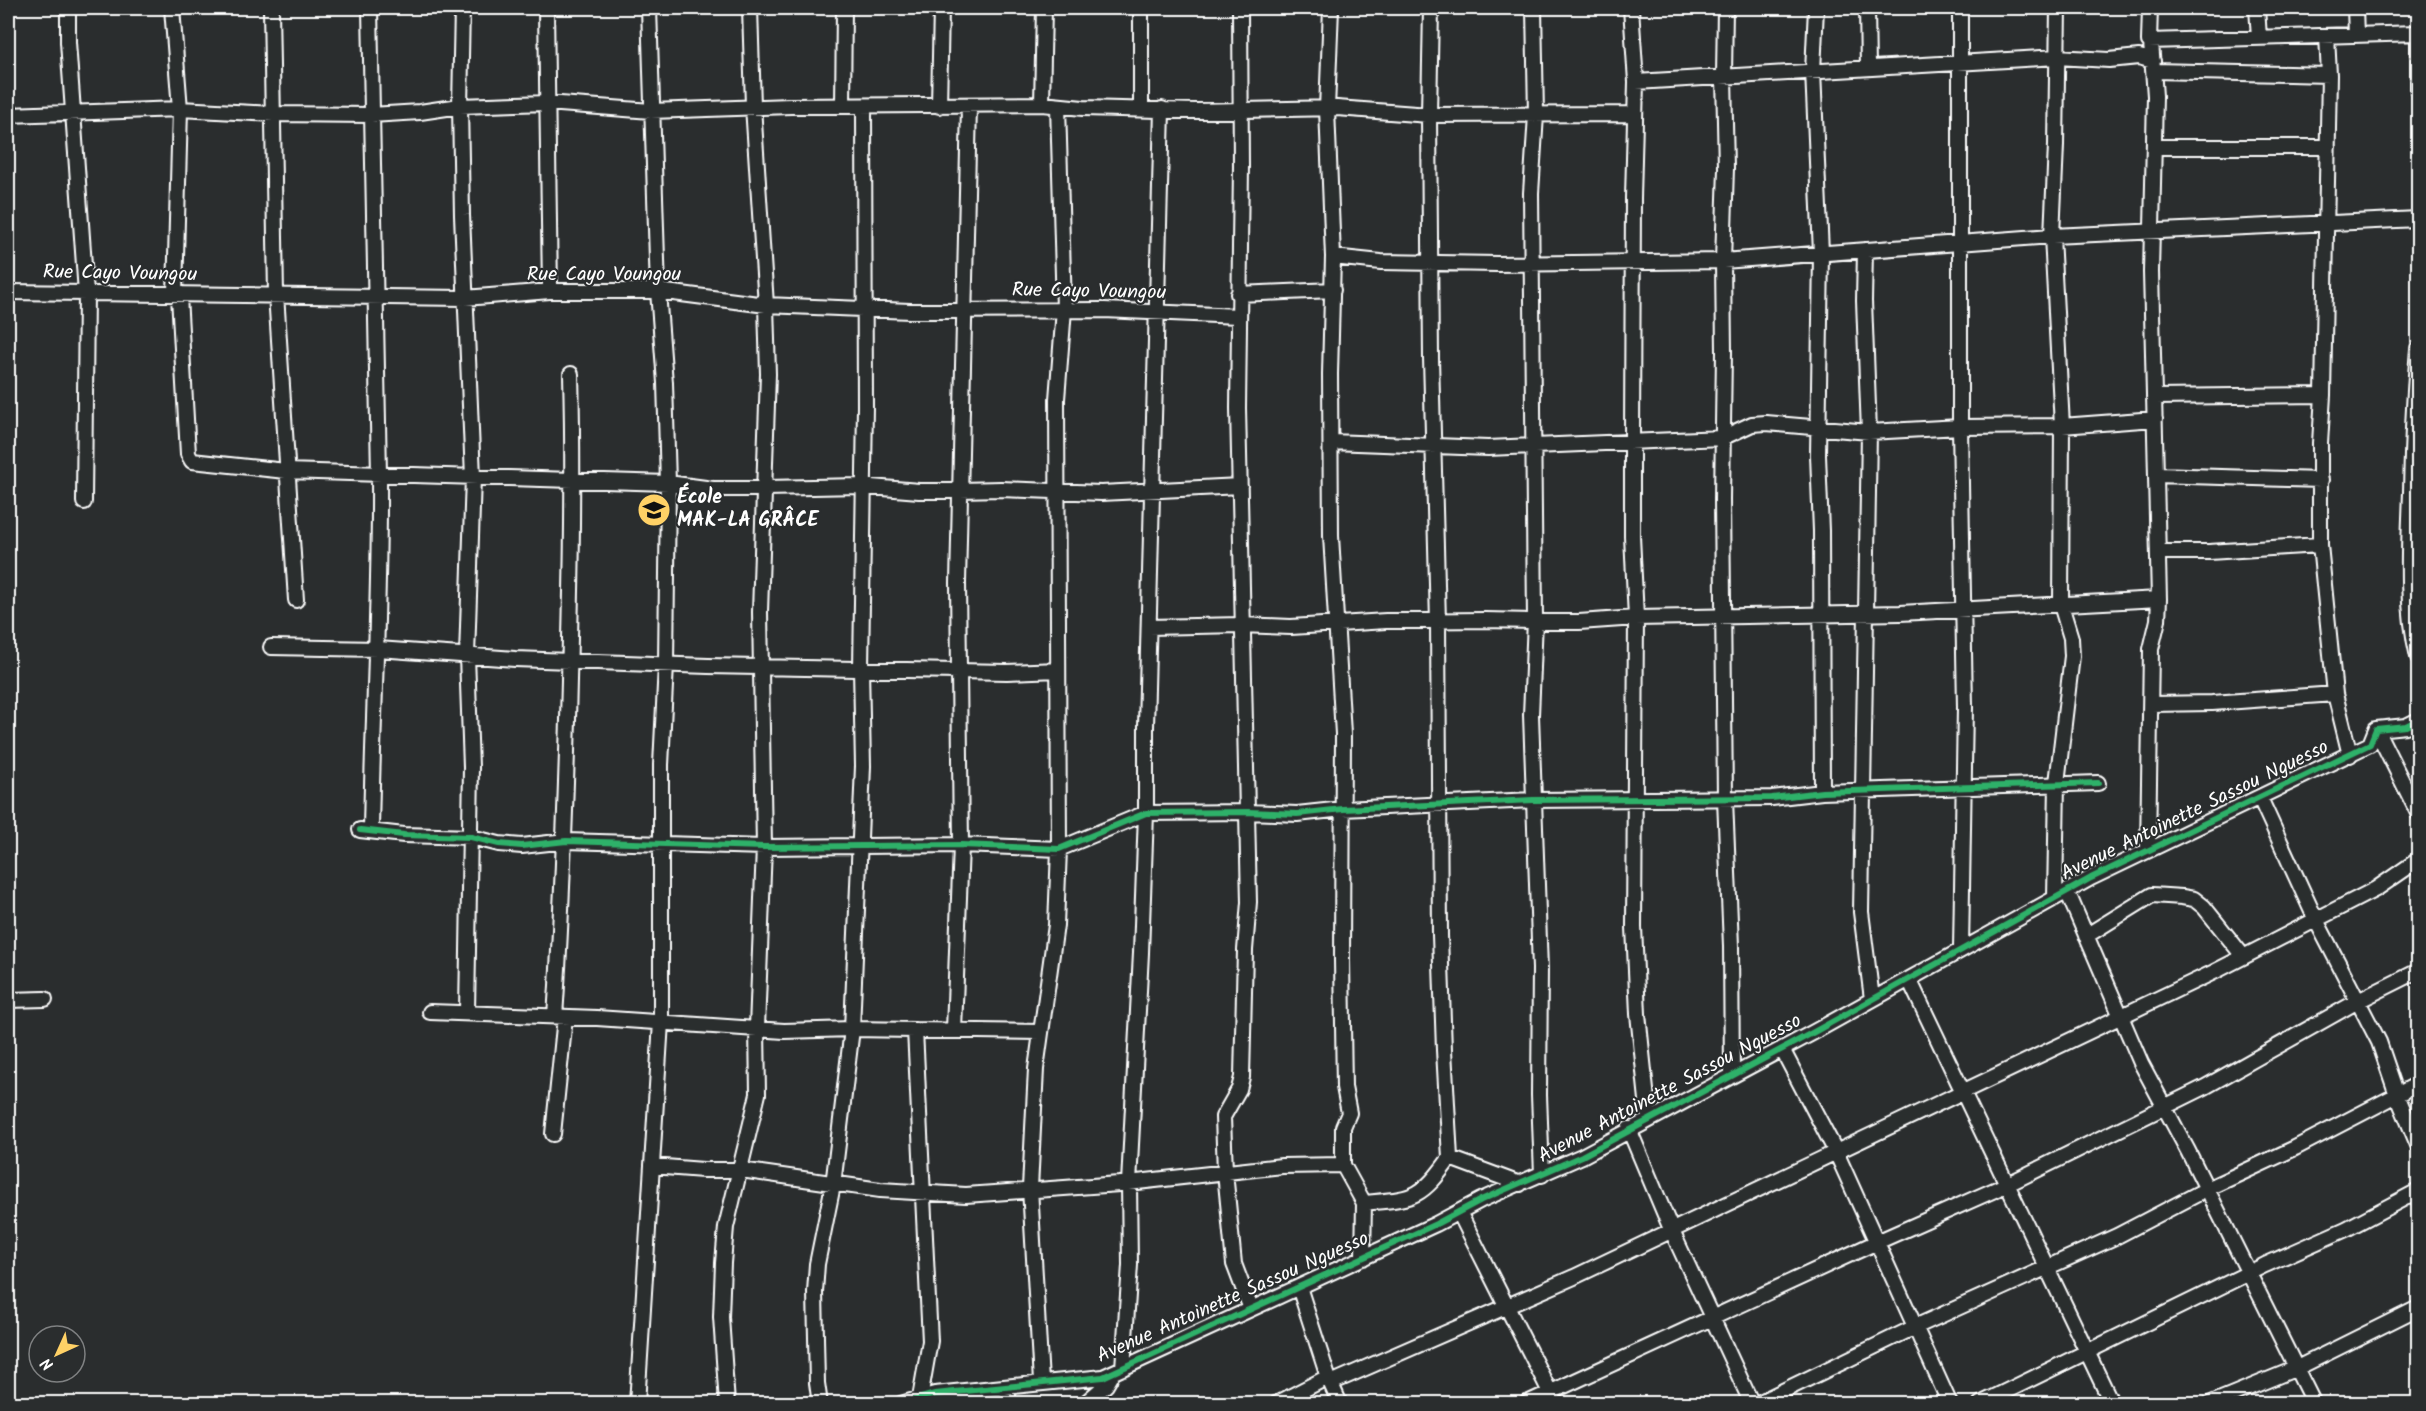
<svg xmlns="http://www.w3.org/2000/svg" width="2426" height="1411" font-family="Kalam,sans-serif">
	<rect width="100%" height="100%" fill="#2a2d2e"/>
	<filter id="ink" filterUnits="userSpaceOnUse"><feTurbulence type="fractalNoise" baseFrequency=".0167" numOctaves="2"/><feDisplacementMap in="SourceGraphic" scale="12" xChannelSelector="R" yChannelSelector="G"/><feConvolveMatrix kernelMatrix="1 2 1 2 8 2 1 2 1" color-interpolation-filters="sRGB"/></filter>
	<g filter="url(#ink)">
		<g fill="none" stroke-linecap="round" stroke-linejoin="round">
			<!-- street casing -->
			<g stroke="#fff" stroke-width="18">
				<path id="street" d="M68,8V42L86,293L84,502
					M172,8L180,109L175,294
					M271,8L276,294L296,600
					M370,8C372,163 377,318 379,474C380,593 373,712 371,831
					M462,8L460,106L462,215L473,477L467,656L471,767L467,1012
					M546,8L550,291
					M1141,8V109
					M1240,8L1241,166L1238,408L1249,902L1245,950L1242,1077L1239,1089L1223,1117L1225,1172L1234,1264L1251,1309
					M1331,8L1327,109L1333,257L1330,374L1331,536L1343,734L1342,960L1344,1087L1349,1113L1343,1127V1165
					M1431,8L1429,115L1431,358L1438,622L1440,935L1444,1050L1450,1158
					M1534,8L1536,115L1531,193L1535,620L1531,715L1540,969L1539,1095L1542,1175
					M1631,8L1636,82L1633,198L1632,441V536L1636,618L1634,927L1638,1014L1649,1119
					M1725,8L1724,76L1726,168L1723,261L1724,352L1722,499L1725,799L1731,946L1732,1076
					M1816,8L1813,71L1821,253L1818,455L1821,531L1822,792
					M1867,8L1868,68
					M1960,8V427L1965,707L1961,950
					M2257,8L2259,38
					M2355,8L2356,35
					M2418,33V90
					M2327,36L2329,75L2323,395L2320,443V545L2335,694L2350,755
					M2149,41L2418,33
					M2154,71L2329,75
					M1636,82L2057,57L2109,60L2139,57L2153,61
					M1042,104L1044,8
					M843,106L844,8
					M939,106L941,8
					M8,115L180,109L273,114L371,115L420,112L460,106L547,103L651,111L791,106L1042,104L1083,108L1196,111L1337,108L1429,115L1635,114
					M2154,147H2328
					M1865,250L1864,301L1869,432L1861,912L1872,999
					M1333,257L1381,262L1497,264L1723,261L2052,236L2418,219
					M8,292L465,298L550,291H658L766,305L910,311L1104,310L1238,316
					M1238,294L1333,290
					M179,296L188,454L192,461L286,471L668,483L713,489L859,486L919,491L1001,489L1101,493L1240,486
					M2418,349C2414,396 2412,444 2411,492C2409,547 2405,603 2418,657
					M2155,397L2323,395
					M1331,442L1488,448L1722,438L1752,424L1766,423L1869,432L1960,427L2062,426L2155,419
					M2156,475L2321,480
					M2158,552H2209L2320,545
					M1149,627L1241,625L1291,627L1386,621L1485,620L1579,622L1636,618L1900,613L2159,599
					M271,647L378,649L515,659L708,666L1007,672L1058,670
					M2151,704L2212,703L2335,694
					M2376,729L2418,813
					M2260,798L2315,918L2379,1042L2397,1095L2418,1145
					M360,830L404,835L471,837L499,844L522,846L566,841L764,847L961,845L1059,849L1146,813L1248,812L1297,814L1343,809L1533,800L1772,798L1822,792L2098,783
					M2148,850L2151,649L2158,620L2159,599L2151,272L2155,96L2151,42L2149,41L2150,8
					M2067,891L2141,1063L2188,1151L2314,1404
					M2055,898L2057,783L2072,656L2071,638L2061,605L2062,426L2052,236L2056,145L2058,8
					M2086,936L2152,895L2182,897L2194,899L2204,907L2243,956
					M1909,979L2112,1404
					M8,1000L45,999
					M430,1012L597,1018L784,1031L852,1029L1041,1032
					M555,1016C562,918 565,819 568,720C571,604 574,489 571,374
					M915,1030L930,1341L920,1398V1404
					M954,1030L961,845L958,583L969,106
					M1782,1049L1836,1152L1950,1404
					M1629,1129L1671,1229L1752,1404
					M553,1134L565,1017
					M652,1166L703,1170H741L880,1190L966,1195L1119,1184L1282,1166L1343,1165L1364,1203L1363,1258
					M1364,1203C1414,1198 1420,1200 1450,1158L1520,1184
					M1459,1212L1556,1404
					M1299,1287L1328,1377L1340,1404
					M1123,1368L1130,1265L1129,1183L1141,953L1146,813V727L1162,109
					M1041,1382L1030,1188L1036,1069L1056,925L1059,849L1057,399L1064,309L1058,106
					M1331,1383L1574,1277L2214,972L2376,889L2418,860
					M1007,1388L1009,1404
					M637,1404L661,1022V765L666,665L668,483L665,383L658,291L649,8
					M727,1404L721,1317L723,1263L726,1227L758,1094L757,1028L764,847L760,612L768,374L766,305L753,106L750,8
					M820,1404L817,1383L815,1292L817,1264L833,1185L852,1029L863,766L861,668L865,406L864,107
					M901,1404L935,1394L1103,1377L1436,1224L1481,1200L1582,1156L1814,1032L2091,878L2370,744L2376,729L2406,726L2418,720
					M1084,1404L1106,1385L1113,1373
					M1276,1404L1328,1377
					M1525,1404L1877,1242L2008,1184L2205,1087L2358,1001L2418,971
					M1756,1404L1915,1327L2117,1236L2207,1189L2295,1148L2418,1084
					M1980,1404L2265,1265L2346,1229L2418,1191
					M2209,1404L2297,1368L2418,1308"/>
			</g>
			<!-- street -->
			<use href="#street" stroke="#2a2d2e" stroke-width="14"/>
			<!-- cycleway casing -->
			<g stroke="#2a2d2e" stroke-width="10">
				<path id="cycleway" d="M360,830L404,835L471,837L499,844L522,846L566,841L764,847L961,845L1059,849L1146,813L1248,812L1297,814L1343,809L1533,800L1772,798L1822,792L2098,783
					M901,1404L935,1394L1103,1377L1436,1224L1481,1200L1582,1156L1814,1032L2091,878L2370,744L2376,729L2406,726L2418,720"/>
			</g>
			<!-- cycleway -->
			<use href="#cycleway" stroke="#2db169" stroke-width="6"/>
		</g>
	</g>
	<!-- icons -->
	<defs>
		<g id="school-disc" transform="scale(1.725)"><circle r="9.5" fill="#ffd166" stroke="#2a2d2e"/><path d="M0-5L7-2L0 1L-7-2ZM-4 1L0 2.5L4 1V4Q0 6-4 4Z" fill="#111"/></g>
	</defs>
	<g fill-rule="evenodd">
		<use href="#school-disc" x="654" y="510"/>
	</g>
	<g text-anchor="middle" dominant-baseline="central" stroke-width="4.5" stroke-linejoin="round" paint-order="stroke">
		<!-- street labels -->
		<g font-size="20" fill="#fff" stroke="#2a2d2e">
			<text transform="translate(120 274) rotate(1)">Rue Cayo Voungou</text>
			<text x="604" y="275">Rue Cayo Voungou</text>
			<text transform="translate(1089 292) rotate(1)">Rue Cayo Voungou</text>
			<text transform="translate(2195 811) rotate(-26)">Avenue Antoinette Sassou Nguesso</text>
			<text transform="translate(1670 1089) rotate(-28)">Avenue Antoinette Sassou Nguesso</text>
			<text transform="translate(1233 1298) rotate(-24)">Avenue Antoinette Sassou Nguesso</text>
		</g>
		<!-- poi labels -->
		<g font-size="20" font-weight="bold" fill="#fff" stroke="#2a2d2e" text-anchor="start">
			<text x="677" y="498">École<tspan x="677" dy="23">MAK-LA GRÂCE</tspan></text>
		</g>
	</g>
	<!-- margin -->
	<rect width="2426" height="1411" fill="none" stroke="#2a2d2e" stroke-width="30"/>
	<rect x="15" y="15" width="2396" height="1381" fill="none" stroke="#fff" stroke-width="2" filter="url(#ink)"/>
	<!-- north arrow -->
	<g transform="translate(57 1354) rotate(225)"><circle r="28" fill="#2a2d2e" stroke="#7f8182" stroke-width="1.5"/>
	<path d="M0-4.5L10 22L0 15L-10 22Z" fill="#ffd166"/>
	<text y="-9" font-size="16" font-weight="bold" text-anchor="middle" fill="#ffffff">N</text>
	</g>
</svg>
